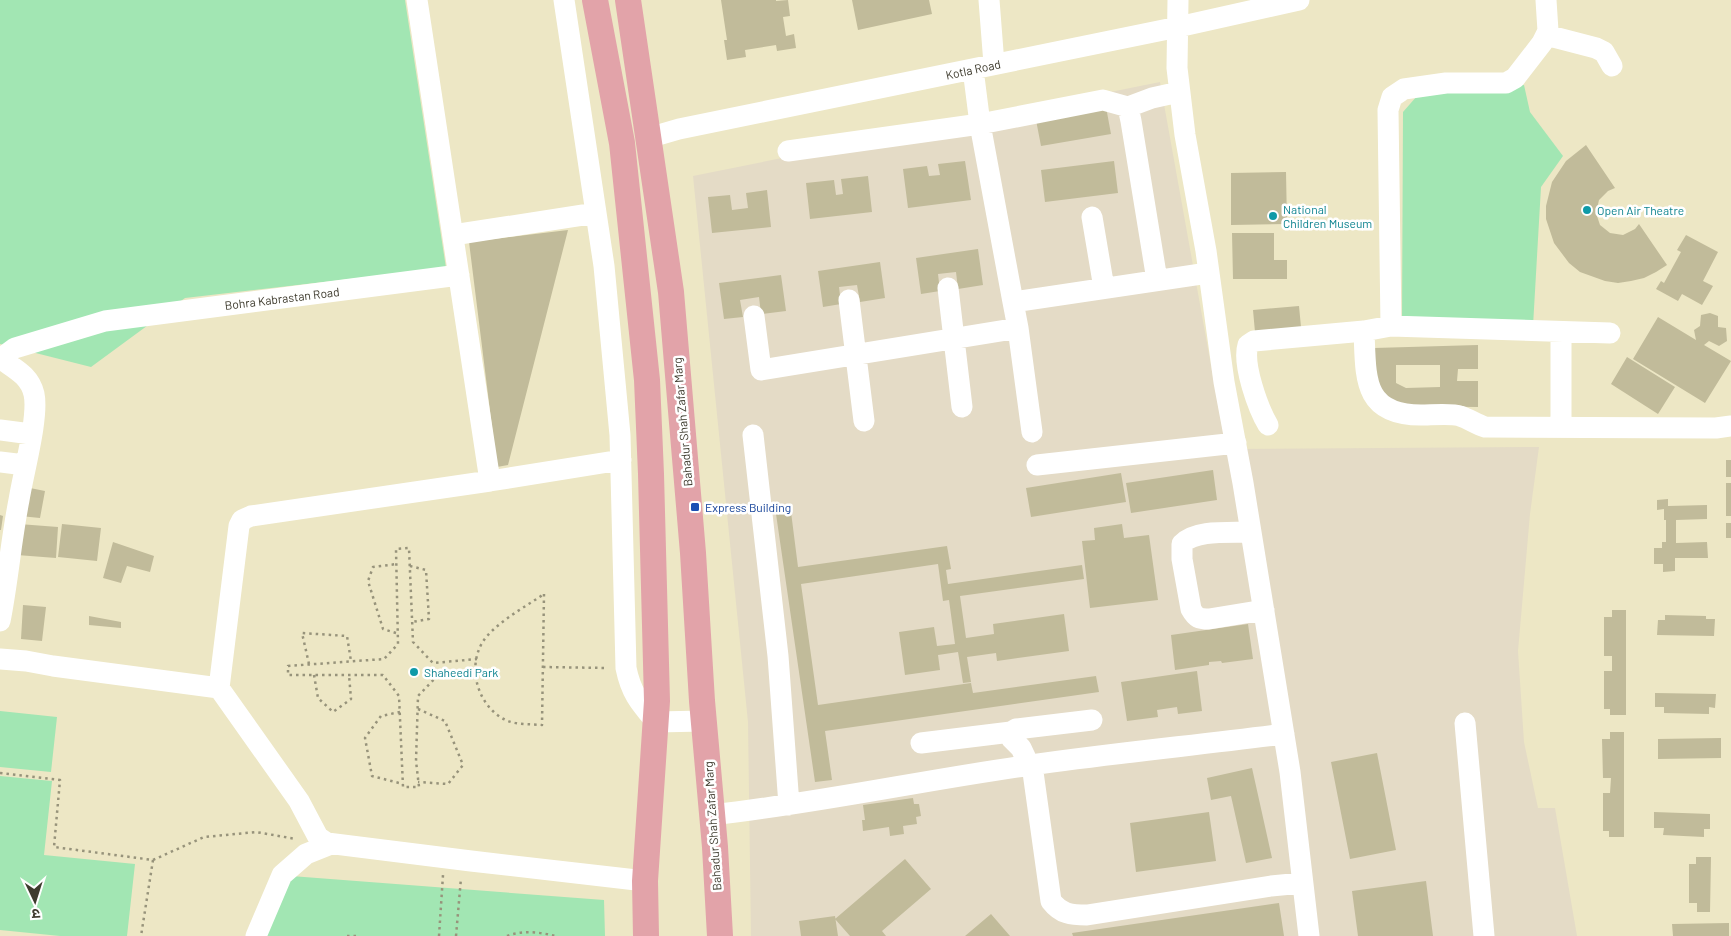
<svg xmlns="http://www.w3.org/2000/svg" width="1731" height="936" font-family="Barlow,'Noto Sans Devanagari',sans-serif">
	<rect width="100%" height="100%" fill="#ede7c5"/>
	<!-- education -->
	<path fill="#e4dbc6" d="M1160,82L1226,449L1539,447L1530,514L1518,651L1524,742L1538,808H1555L1577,936H751L748,722L693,176Z"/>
	<!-- green -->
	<path fill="#a2e6b3" d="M0,0H405L446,268L185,298L91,367L0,344Z
		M1524,85L1530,112L1563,156L1541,187L1533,326L1402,322L1403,112L1417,96L1453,89Z
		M0,711L57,717L51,772L0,767Z
		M0,776L52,781L44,855L135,864L127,936H60L0,930Z
		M291,876L604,900L605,936H260Z"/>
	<!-- building -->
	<path fill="#c1bb9a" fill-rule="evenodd" d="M721,0H776V1L788,0L790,16L783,17L786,36L794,34L796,48L777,51L776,45L745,50L746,57L727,60L724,40H727Z
		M852,0H929L932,14L858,30Z
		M1106,107L1111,134L1041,146L1036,120Z
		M1586,145L1615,188L1608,191L1599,200L1596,213L1600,225L1610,233L1623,235L1635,229L1639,224L1667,265L1656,272L1644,278L1631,281L1618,283L1605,281L1580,272L1569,263L1554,243L1546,219V206L1552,182L1566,161Z
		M965,161L971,200L908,208L903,169L927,166L929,176L940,175L938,164Z
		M1114,161L1118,193L1045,202L1041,170Z
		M1286,172L1287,224L1231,225V173Z
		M868,176L872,212L810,219L806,183L834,180L836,195L843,194L841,179Z
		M767,190L771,227L712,233L708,197L730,195L732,210L748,208L746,193Z
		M568,230L508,465L497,467L469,242Z
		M1232,233H1274V260H1287V279H1233Z
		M1686,235L1718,252L1703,281L1713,286L1702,305L1682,294L1678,301L1656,289L1661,281L1664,283L1681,252L1677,250Z
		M978,249L983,285L958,289L956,272L938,274L940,291L921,294L916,258Z
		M880,262L885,298L860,302L857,285L839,287L841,304L823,307L818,271Z
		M781,275L786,311L761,314L759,297L740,300L743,317L724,319L719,283Z
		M1299,306L1301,327L1255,332L1253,310Z
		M1710,313L1718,316V327L1726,328L1727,341L1719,346L1709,341L1704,345L1731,361L1705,403L1633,359L1658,317L1696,340L1694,330L1700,326L1701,315Z
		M1478,345V369H1458L1457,381H1478V407L1389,406L1377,392L1374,348ZM1396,365H1440V387L1406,388L1396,383Z
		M1627,357L1675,387L1658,414L1611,384Z
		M1726,460H1731V477H1726Z
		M1213,470L1217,500L1131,513L1126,483Z
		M1121,473L1126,502L1031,517L1026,488Z
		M1726,483H1731V516H1726Z
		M25,487L45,491L40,518L20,516Z
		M1668,499V506L1707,505V519L1676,520V543L1707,542L1708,558H1675V571L1663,572V564H1654V548H1662V542H1666V520H1664V509L1657,510V500Z
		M791,512L798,567L947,546L951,569L946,570L948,584L1082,565L1084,579L960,596L966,638L994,634L993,624L1064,614L1069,651L997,661L996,653L967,657L971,682L963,683L958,652L938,655L940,670L905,675L899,632L934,627L937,646L955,644L949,600L943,601L938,564L801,584L818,705L971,683L973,693L1096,676L1099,692L825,731L832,780L815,782L776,514Z
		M0,515L3,516L1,530H0Z
		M1726,523H1731V538H1726Z
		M19,524L58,527L56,558L17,555Z
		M62,524L101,528L97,561L58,557Z
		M1122,524L1124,538L1149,535L1158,600L1090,608L1082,541L1095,540L1094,528Z
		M113,542L154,556L150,572L127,566L121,583L103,578Z
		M23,605L46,607L42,641L21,639Z
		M1612,610H1626V715H1610V709H1604V671H1612V656H1604V617H1612Z
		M1665,615L1706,616V619H1715L1714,636L1657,635L1658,620H1665Z
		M89,616L121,622V628L89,625Z
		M1248,624L1253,659L1222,663L1221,661L1209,662V665L1175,670L1171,635Z
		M1197,671L1202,711L1178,714L1177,707L1157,710L1158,717L1127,721L1121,682Z
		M1655,693L1716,694L1715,708L1709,707V714L1664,713V707H1655Z
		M1610,732H1624V837H1609V831H1603V793H1610L1611,778H1603L1602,739H1610Z
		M1721,738V758L1658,759V739Z
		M1377,753L1396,850L1350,859L1331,762Z
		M1252,768L1272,858L1246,863L1231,796L1211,800L1207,778Z
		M913,798L914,804H919L921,816L916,817L917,824L903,826L904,834L890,836L889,827L863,831L862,820H865L863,805Z
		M1209,812L1216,861L1136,872L1130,823Z
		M1654,812L1710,814V829H1704V837L1663,835L1664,828H1654Z
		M1696,857H1711L1710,912H1697V903H1689V864H1696Z
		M905,859L931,889L882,931L886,936H850L835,919Z
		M1426,881L1433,936H1358L1352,891Z
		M1279,903L1284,936H1073L1072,933Z
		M991,914L1010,936H965Z
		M835,916L838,936H801L799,921Z
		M1729,923V936H1673L1672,924Z"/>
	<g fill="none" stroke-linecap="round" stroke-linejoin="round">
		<!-- path -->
		<path stroke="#97937b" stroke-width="2.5" stroke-dasharray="2.5 4" stroke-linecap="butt" d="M410,566L426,570L429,619L412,622
			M544,594L542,725C532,724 518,725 508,721C476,708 464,661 488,635C504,618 525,607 544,594Z
			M396,633L383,629L368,581L373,567L397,564
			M309,664L302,633L347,636L351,661
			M543,667L607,668
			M476,674L440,673L418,696L416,761L419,787H403L399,696L383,675H288V666L384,659L398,644L396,549L409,548L413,642L433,663L477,659
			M314,675L318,698L333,712L351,699L349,675
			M418,709L445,721L463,765L448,784L418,782
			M400,712L381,716L365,738L372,776L403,784
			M0,773L60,780L54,847L153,860L141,936
			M153,860L204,837L256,832L296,839
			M347,936H357
			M439,936L443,875
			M456,936L461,878
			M507,936C522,930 540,932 555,936"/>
		<!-- minor -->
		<path stroke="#fff" stroke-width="21" d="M417,0L490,481L621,460
			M564,0L604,266L620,435L626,668C631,693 640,703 656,722L704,721
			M989,0L994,64
			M1178,0L1177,68L1185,135L1206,251L1224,382L1243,483L1290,772L1309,936
			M1546,35L1596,48L1604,52L1612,66
			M973,69L980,124L1013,302
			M1128,107L1152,98L1179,92
			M648,138L679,129L1178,27L1299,0
			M788,151L980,124L1103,100L1128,107L1131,121L1157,280
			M1092,217L1104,288
			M453,235L596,213
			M948,288L962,407
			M849,300L864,421
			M754,316L761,370L1018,328L1013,302L1208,273
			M1391,326L1388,110L1392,97L1404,89L1446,83H1506L1515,78L1542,43L1548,31L1546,0
			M1018,328L1032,432
			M1364,331C1366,377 1362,415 1421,415C1431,415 1452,413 1460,416C1469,419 1476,424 1485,427L1716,428L1731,426
			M0,359L15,348L105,321L459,275
			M0,360L4,361C17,370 30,377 34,394C39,417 23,474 19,500C11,540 8,581 0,621
			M1268,425C1258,408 1242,364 1248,345L1254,341L1364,331L1391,326L1610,333
			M1561,427V332
			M0,430L31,434
			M753,435L778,656L789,805
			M0,462L25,465
			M1037,465L1236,443
			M1251,532C1232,533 1195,529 1182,544V559L1191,609C1196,618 1199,619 1209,619L1264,610
			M0,659L26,661L53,666L219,688L299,801L318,837L327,843L471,861L645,881
			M219,688L239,526L242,520L251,516L490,481
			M1465,723L1484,936
			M921,743L1011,732
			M1029,765L1021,748L1011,738V732L1016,729L1092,720
			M1032,765L1051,901C1061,914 1071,915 1087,915L1271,886L1302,883
			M712,815C819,803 924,780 1031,765C1115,753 1199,745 1284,734
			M256,936L282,875L306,854L331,844"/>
		<!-- major -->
		<path stroke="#e2a3a9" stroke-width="26" d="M595,0L622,143L647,380L651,474L657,701L645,881L646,936
			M628,0L671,292L693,553L702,701L715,847L720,936"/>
	</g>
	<!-- markers -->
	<g fill="#0f9aa8" stroke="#fff" stroke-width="2">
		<circle cx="1587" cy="210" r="5"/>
		<circle cx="1273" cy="216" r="5"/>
		<circle cx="414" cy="672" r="5"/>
	</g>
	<rect fill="#1a4fb4" stroke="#fff" stroke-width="2" x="690" y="502" width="10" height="10" rx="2.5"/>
	<g text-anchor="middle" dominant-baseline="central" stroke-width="5" stroke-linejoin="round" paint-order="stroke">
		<!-- street labels -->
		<g font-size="12" fill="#3e3b2e" stroke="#fff">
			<text transform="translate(973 69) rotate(-12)">Kotla Road</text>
			<text transform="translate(282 298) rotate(-7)">Bohra Kabrastan Road</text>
			<text transform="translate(682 422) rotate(-95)">Bahadur Shah Zafar Marg</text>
			<text transform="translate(712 826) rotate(-94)">Bahadur Shah Zafar Marg</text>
		</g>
		<!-- culture labels -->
		<g font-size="12" fill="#0d838f" stroke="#fff" text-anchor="start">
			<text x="1283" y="209">National<tspan x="1283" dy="14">Children Museum</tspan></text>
			<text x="1597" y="210">Open Air Theatre</text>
			<text x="424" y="672">Shaheedi Park</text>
		</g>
		<!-- transit labels -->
		<g font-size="12" fill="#164399" stroke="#fff" text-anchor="start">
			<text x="705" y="507">Express Building</text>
		</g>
	</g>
	<!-- north arrow -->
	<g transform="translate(35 901) rotate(176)" stroke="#ffffff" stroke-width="4" paint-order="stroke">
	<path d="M0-4L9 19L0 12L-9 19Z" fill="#3e3b2e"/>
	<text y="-8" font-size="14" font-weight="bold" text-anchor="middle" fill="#3e3b2e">उ</text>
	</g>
</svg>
